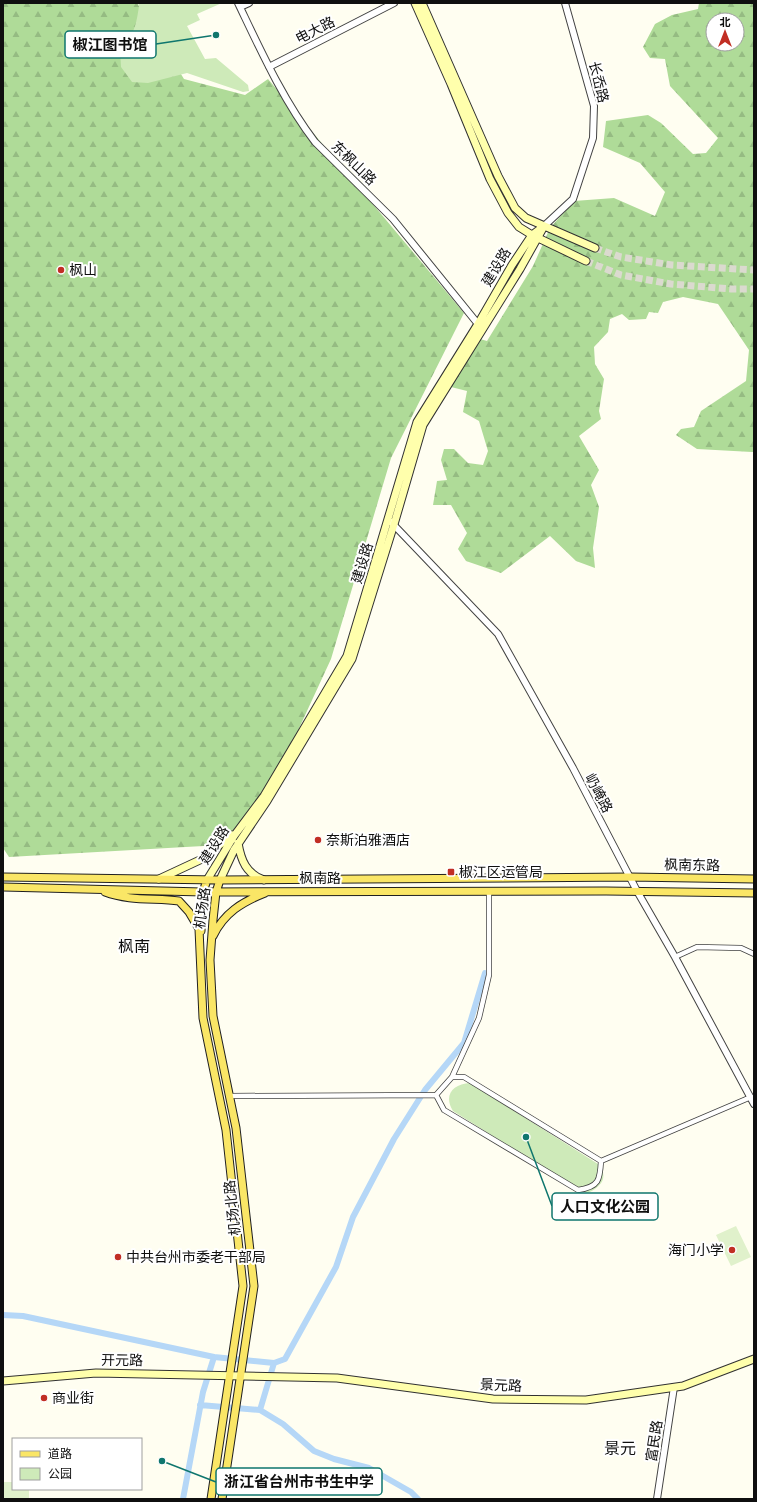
<svg xmlns="http://www.w3.org/2000/svg" width="757" height="1502" font-family="'Roboto Serif','Noto Sans SC',serif">
	<defs>
		<pattern id="forest-firs" width="22" height="20" patternUnits="userSpaceOnUse"><rect width="22" height="20" fill="#afdb98"/><path d="M5 1l3.5 6h-7zM16 11l3.5 6h-7z" fill="#95bb82"/></pattern>
	</defs>
	<rect width="100%" height="100%" fill="#fffef1"/>
	<!-- forest -->
	<path fill="url(#forest-firs)" fill-rule="evenodd" d="M3,3H137L184,79L245,95L268,79L464,313L391,458L331,659L277,776L221,845L9,857L3,848Z
		M699,3H754V452H752L697,449L676,435L681,429L694,427L701,411L746,381L749,350L718,304L683,297L663,302L658,313L649,312L646,319L629,320L622,314L610,319L608,332L594,347L595,364L604,379L599,411L601,419L579,436L599,470L591,485L599,507L593,548L595,568L576,561L550,536L501,573L466,561L458,549L467,533L451,505H433L437,481L447,480L441,460L444,449H454L468,463L483,465L488,451L479,421L463,412L467,391L451,387L480,339L487,341L533,266L550,228L574,201L614,198L655,216L665,192L640,163L603,147L606,121L648,115L661,123L693,154L706,153L718,138L670,86L665,59L650,58L643,47L655,24L672,15L698,9ZM713,20H737V44H713Z"/>
	<!-- park -->
	<path fill="#ceeab9" d="M138,3H222L197,14L200,20L187,26L205,59L216,58L248,85L249,91L243,92L187,73L148,83L132,82L121,67L120,50C134,34 136,27 139,6Z
		M470,1083L598,1164C609,1177 602,1186 588,1193L581,1191L453,1111C443,1095 453,1084 470,1083Z"/>
	<!-- pitch -->
	<path fill="#e0f1cb" d="M736,1226L751,1257L731,1266L716,1235Z
		M3,1482H13V1489H29V1499H3Z"/>
	<g fill="none" stroke-linecap="round" stroke-linejoin="round">
		<!-- canal -->
		<path stroke="#b5d7f7" stroke-width="6" d="M3,1315L23,1316L214,1357
			M200,1405L260,1410L283,1424L314,1451L334,1459L369,1468L411,1492L418,1499
			M260,1410L274,1363
			M183,1499L203,1392L214,1357L274,1363L285,1359L336,1267L353,1217L394,1139L425,1090L464,1043L485,973"/>
		<!-- secondary-tunnel -->
		<path stroke="#dbdacf" stroke-width="7" stroke-dasharray="7 3.5" stroke-linecap="butt" d="M595,248L621,257L672,265L754,270
			M586,261L621,275L671,284L731,289H754"/>
		<!-- minor casing -->
		<g stroke="#424242" stroke-width="6">
			<path id="minor" d="M675,957L697,947L741,948L754,954
				M452,1077L479,1018L489,975V891
				M436,1095L452,1077H464L601,1161
				M229,1096L436,1095L444,1110L578,1190C599,1187 600,1180 601,1161L751,1097"/>
		</g>
		<!-- tertiary casing -->
		<g stroke="#424242" stroke-width="8">
			<path id="tertiary" d="M238,3C261,51 283,100 315,142L393,219L478,324
				M240,7L249,3
				M269,67L394,3
				M544,226L573,199L593,138L594,106L565,3
				M391,522L498,634L573,768L637,891L675,957L754,1104
				M657,1499L674,1387"/>
		</g>
		<!-- secondary casing -->
		<g stroke="#313131" stroke-width="9">
			<path id="secondary" d="M415,3L451,84L490,179L508,213L519,227L532,235L586,261
				M422,3L498,176L515,208L526,218L595,248
				M238,843C241,860 246,874 264,880
				M159,879L202,859L232,835
				M207,880L234,836L264,796L347,656L417,422L478,324L512,265L532,235L544,226
				M220,880L234,850L267,801L352,659L395,521L423,425L520,269L543,228
				M3,1381L96,1373L337,1378L493,1399L586,1400L683,1386L754,1359"/>
		</g>
		<!-- primary casing -->
		<g stroke="#202020" stroke-width="9">
			<path id="primary" d="M3,877L220,880L630,877L754,879
				M220,880L216,892L213,920L210,960L213,1016L236,1128L254,1286L222,1499
				M3,887L203,892L606,891L754,893
				M105,892C129,901 154,898 179,901L189,912L199,929L203,1018L226,1130L243,1286L211,1499
				M201,931L203,892L207,880
				M213,936C224,913 242,902 265,893"/>
		</g>
		<!-- minor -->
		<use href="#minor" stroke="#fff" stroke-width="4.5"/>
		<!-- tertiary -->
		<use href="#tertiary" stroke="#fff" stroke-width="6"/>
		<!-- secondary -->
		<use href="#secondary" stroke="#ffffac" stroke-width="7"/>
		<!-- primary -->
		<use href="#primary" stroke="#fae666" stroke-width="7"/>
	</g>
	<!-- markers -->
	<g fill="#c12e24" stroke="#fff" stroke-width="1.5">
		<circle cx="61" cy="270" r="4"/>
		<circle cx="318" cy="840" r="4"/>
		<rect x="447" y="868" width="8" height="8" rx="2"/>
		<circle cx="732" cy="1250" r="4"/>
		<circle cx="118" cy="1257" r="4"/>
		<circle cx="44" cy="1398" r="4"/>
	</g>
	<g text-anchor="middle" dominant-baseline="central" stroke-width="4" stroke-linejoin="round" paint-order="stroke">
		<!-- street labels -->
		<g font-size="14" fill="#0f0f0f" stroke="#fff">
			<text transform="translate(315 30) rotate(-27)">电大路</text>
			<text transform="translate(599 82) rotate(76)">长岙路</text>
			<text transform="translate(354 163) rotate(44)">东枫山路</text>
			<text transform="translate(496 267) rotate(-59)">建设路</text>
			<text transform="translate(362 563) rotate(-73)">建设路</text>
			<text transform="translate(599 793) rotate(62)">屷崦路</text>
			<text transform="translate(214 845) rotate(-58)">建设路</text>
			<text transform="translate(692 865) rotate(1)">枫南东路</text>
			<text x="320" y="878">枫南路</text>
			<text transform="translate(202 908) rotate(-82)">机场路</text>
			<text transform="translate(232 1208) rotate(-96)">机场北路</text>
			<text transform="translate(122 1360) rotate(1)">开元路</text>
			<text transform="translate(501 1385) rotate(3)">景元路</text>
			<text transform="translate(654 1441) rotate(-81)">富民路</text>
		</g>
		<!-- poi labels -->
		<g font-size="14" fill="#0f0f0f" stroke="#fff" text-anchor="start">
			<text x="69" y="270">枫山</text>
			<text x="326" y="840">奈斯泊雅酒店</text>
			<text x="459" y="872">椒江区运管局</text>
			<text x="724" y="1250" text-anchor="end">海门小学</text>
			<text x="126" y="1257">中共台州市委老干部局</text>
			<text x="52" y="1398">商业街</text>
		</g>
		<!-- quarter labels -->
		<g font-size="16" fill="#0f0f0f" stroke="#fff">
			<text x="134" y="946">枫南</text>
			<text x="620" y="1448">景元</text>
		</g>
	</g>
	<!-- callouts -->
	<path fill="none" stroke="#0f766e" stroke-width="1.5" d="M216 35L156 44M526 1137L552 1206M162 1461L216 1482"/>
	<g fill="#0f766e" stroke="#fff" stroke-width="1.5">
		<circle cx="216" cy="35" r="4"/>
		<circle cx="526" cy="1137" r="4"/>
		<circle cx="162" cy="1461" r="4"/>
	</g>
	<g fill="#fff" stroke="#0f766e" stroke-width="1.5">
		<rect x="65" y="31" width="91" height="27" rx="4"/>
		<rect x="552" y="1193" width="106" height="27" rx="4"/>
		<rect x="216" y="1468" width="166" height="27" rx="4"/>
	</g>
	<g font-size="15" text-anchor="middle" font-weight="bold" fill="#0f0f0f">
		<text x="110" y="50">椒江图书馆</text>
		<text x="605" y="1212">人口文化公园</text>
		<text x="299" y="1487">浙江省台州市书生中学</text>
	</g>
	<!-- border -->
	<rect width="757" height="1502" fill="none" stroke="#0f0f0f" stroke-width="8"/>
	<!-- legend -->
	<rect x="12" y="1438" width="130" height="52" fill="#ffffff" stroke="#9f9f9f"/>
	<rect x="20" y="1451" width="20" height="6" fill="#fae666" stroke="#9f9f9f"/>
	<text x="48" y="1458" font-size="12" fill="#0f0f0f">道路</text>
	<rect x="20" y="1468" width="20" height="12" fill="#ceeab9" stroke="#9f9f9f"/>
	<text x="48" y="1478" font-size="12" fill="#0f0f0f">公园</text>
	<!-- north arrow -->
	<g transform="translate(725 32)"><circle r="19" fill="#ffffff" stroke="#9f9f9f"/>
	<path d="M0-3L7 15L0 10L-7 15Z" fill="#c12e24"/>
	<text y="-6" font-size="11" font-weight="bold" text-anchor="middle" fill="#0f0f0f">北</text>
	</g>
</svg>
